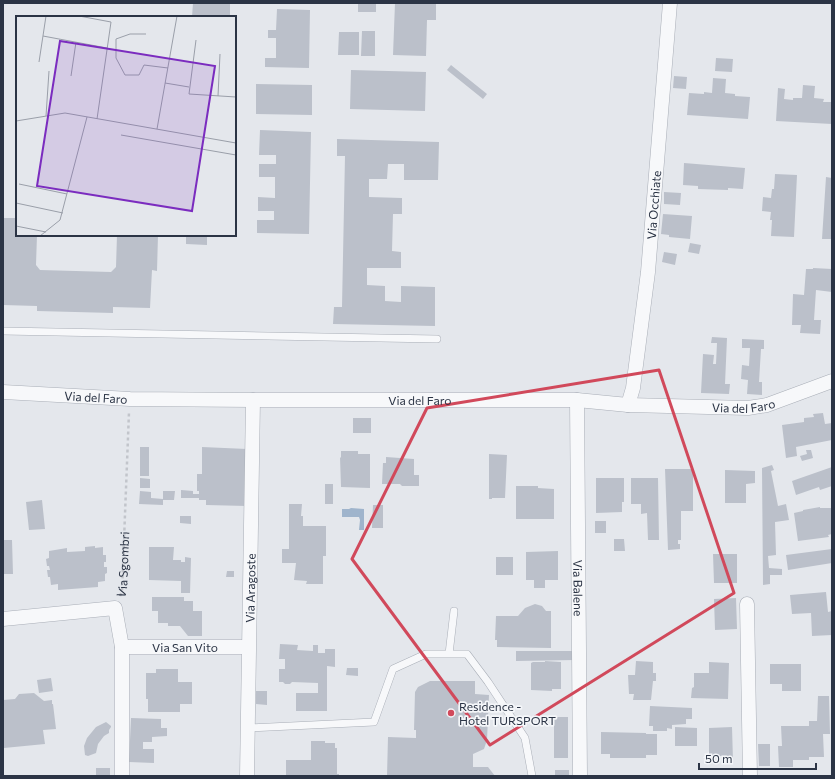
<svg xmlns="http://www.w3.org/2000/svg" width="835" height="779" font-family="Commissioner,sans-serif">
	<rect width="100%" height="100%" fill="#e4e7ec"/>
	<!-- water -->
	<path fill="#9fb4cc" d="M351,508L364,509V530H359L360,520L359,517H342V509H349Z"/>
	<!-- building -->
	<path fill="#bbc0ca" d="M193,3H230V17H192Z
		M358,3H376V12H358Z
		M395,3L436,4V20H427L426,56L393,55Z
		M277,9L310,10L309,68L265,67V58H276V38H268V30H276Z
		M362,31H375V56H361Z
		M339,32H359V55H338Z
		M716,58L733,59L732,72L715,71Z
		M451,65L487,94L483,99L447,70Z
		M351,70L426,72L425,111L350,109Z
		M674,76L687,77L686,89L673,88Z
		M713,78L726,79L725,93L735,94V96L750,97L748,119L687,115L689,93L704,94V92L712,93Z
		M256,84L312,85V115L256,114Z
		M803,85L815,86L814,98L824,99L823,102H832V124L776,121L778,88L785,89L784,99L793,100V98H802Z
		M260,130L311,132L309,234L257,233V220H274V211H258V197L275,198V177H259V164H276V155H259Z
		M337,139L439,142L438,180H404V164H388L387,179H369V197L402,198V214H393L392,251L401,252V268H367V285L385,286V301L401,302V286L435,287V326L333,324L334,307H342L345,156H337Z
		M684,163L745,168L743,189L728,188V190L698,189V186L683,185Z
		M775,174L797,175L794,237L771,236L772,220H770L771,212L762,211L763,197L771,198L772,189H774Z
		M826,177L832,178V239H822Z
		M664,192L681,193L680,205L664,204Z
		M663,214L692,216L690,239L669,237V235L661,234Z
		M3,218H17V235H37L36,265L40,270L111,272L116,267L117,235H158L157,271L152,270L150,308L113,307V313L37,311V306L3,305Z
		M186,235H207V245L186,244Z
		M690,243L701,245L699,254L688,252Z
		M664,252L677,254L675,265L662,262Z
		M813,268L832,269V292L816,290L814,320H821L820,334L800,333L801,325H792L793,294L804,295L806,269H813Z
		M712,337L727,338L725,384H730L729,394L701,393L703,354L714,355L713,364H716L717,343H711Z
		M742,339L764,340V349H761L759,382H762V395L747,394L748,380L741,379L742,365L749,366L750,348H742Z
		M823,413L825,424L832,423V440L796,447L797,456L786,458L782,425L804,422V418L814,417L813,414Z
		M353,418H371V433H353Z
		M140,447H149V476H140Z
		M202,447L247,449V506L206,505V500H199V498H181V490L193,491V494H199V491H197V474H202Z
		M806,450H811L813,458L802,461L800,456L807,454Z
		M341,451H358V454H370V488L341,487L340,457L341,458Z
		M489,454L507,455L505,498H492V499H489Z
		M386,457L414,459V475H419V486H402L400,484H382L383,463H386Z
		M772,465L774,470L771,471L778,506L786,504L789,520L775,522L776,555L768,556L769,568L782,569V575H770V584L763,585L762,468Z
		M832,467V486L820,490L819,487L796,495L792,481Z
		M665,469H693V511H681V540H678V544H680V549L668,550Z
		M725,470L755,471V483L746,484V503H725Z
		M140,478L150,479V488H140Z
		M596,478H624V502H622V512L596,513Z
		M631,478H658L659,540H648L647,513L641,514V504H631Z
		M325,484H333V504H325Z
		M516,486H538V488L554,489V519H516Z
		M140,491L151,492V498L163,499V491H175L174,500H163V505L139,504Z
		M42,500L45,529L29,530L26,502Z
		M289,504H302L301,516H303V526H326V556H323V584H306L307,581L294,580L296,563H282V549H289Z
		M373,505H383V528H372Z
		M820,507V508H832V534L828,535L829,537L798,541L794,513L803,511V510Z
		M180,516H191V524L180,523Z
		M595,521H606V533H595Z
		M614,539H624L625,551H614Z
		M3,540H12L13,574H3Z
		M95,546V548L103,547V555H106V562H104V567H107V573L105,574V581L98,582V587L58,590V584L51,585L50,577H48L47,570H50L49,566H47L46,559L49,558V551L67,548V552L85,551V547Z
		M149,547H174L173,560H181V562H185V557L191,558L190,593H181V581L149,580Z
		M832,549V563L788,570L786,555Z
		M558,551V580H545V588H534V580H526V552Z
		M713,554H737V583H714Z
		M496,557H513V575H496Z
		M227,571H234V577H226Z
		M826,592L828,612L832,611V635L812,636L811,613L792,614L790,595Z
		M152,597H184V601H193V611H202V636H188L180,626H168V623H158V611H152Z
		M736,598L737,629L715,630L714,599Z
		M535,604L542,606L546,611H551V648L497,647V640H495L496,616H518L525,608Z
		M280,644L298,645L297,650L313,651V645H318V653H325V649H335V667L327,666V711H296V693H318V683L292,682L290,684H285L283,682H279V669H285V659H279Z
		M516,651H575V660L516,661Z
		M545,661L561,662V689H552V691L531,690V663L533,662H545Z
		M636,661L653,662V673H656V681H653L651,700H633L634,694H629L628,675H635Z
		M709,662L729,663L728,699L691,698L692,688L694,687V673H709Z
		M770,664H801V691H782V684H770Z
		M347,668H358V676L346,675Z
		M156,669H178V682H192V704H180V712H148V699H146V673H156Z
		M51,678L53,691L39,693L37,680Z
		M430,681H475V694L489,695L487,740L484,749L473,754V767H488L495,776H387L388,737L416,738V730H414L415,692L418,687Z
		M256,691H267V705L256,704Z
		M34,693L44,701L52,700V704H53L56,729L43,730L45,744L4,748L3,700L15,699L19,694Z
		M818,696H829L830,734H823L824,757H809V760H793V767H779L778,746H782L781,726H809V721H817Z
		M650,706L692,708V719H686V724L672,725V729L667,728V731H653V726H649Z
		M554,717H568V758H554Z
		M131,718L161,719V728H167V736L152,737V742H143V749H154V763L129,762Z
		M106,722L111,726V727L109,730V733L104,736L98,744L96,753L88,756L85,755L84,746L87,738L96,727Z
		M675,727L697,728V746H675Z
		M732,727L733,761H723V756H709V728Z
		M601,732L646,733V734H657V755H646V758H610V754H601Z
		M311,741H325V743H335V748H337V774H339V776L286,775V760H311Z
		M758,744H770V766H759Z
		M96,768H110V776H96Z
		M555,770H569V776H555Z"/>
	<g fill="none" stroke-linecap="round" stroke-linejoin="round">
		<!-- lane casing -->
		<g stroke="#a9aeb7" stroke-width="8">
			<path id="lane" d="M3,331L437,339
				M449,654L454,611
				M247,728L374,722L393,669L426,654H467L488,682L525,738L532,776"/>
		</g>
		<!-- street casing -->
		<g stroke="#a9aeb7" stroke-width="15">
			<g id="street">
				<path id="s2" d="M3,392L130,399L253,400H577L628,405L748,408L767,405L832,381"/>
				<path id="s3" d="M577,400L580,776"/>
				<path id="s4" d="M628,405L633,388L648,272L670,3"/>
				<path d="M747,604L750,776"/>
				<path d="M3,619L115,608L122,647V776"/>
				<path id="s5" d="M122,647H248"/>
				<path id="s6" d="M247,776L253,400"/>
			</g>
		</g>
		<!-- path -->
		<path stroke="#c2c5cb" stroke-width="2.5" stroke-dasharray="3 3" stroke-linecap="butt" id="s1" d="M120,596L122,591L129,412"/>
		<!-- lane -->
		<use href="#lane" stroke="#f7f8fa" stroke-width="7"/>
		<!-- street -->
		<use href="#street" stroke="#f7f8fa" stroke-width="14"/>
	</g>
	<!-- marked area -->
	<path fill="none" stroke="#d1495b" stroke-width="3" stroke-linejoin="round" d="M659,370L734,593L490,745L352,559L427,408Z"/>
	<!-- markers -->
	<circle fill="#d1495b" stroke="#f4f6f9" stroke-width="1.5" cx="451" cy="713" r="4"/>
	<g text-anchor="middle" dominant-baseline="central" stroke-width="3.5" stroke-linejoin="round" paint-order="stroke">
		<!-- street labels -->
		<g font-size="12" fill="#2b3445" stroke="#f4f6f9">
			<text stroke="none"><textPath href="#s4" startOffset="202">Via Occhiate</textPath></text>
			<text stroke="none"><textPath href="#s2" startOffset="93">Via del Faro</textPath></text>
			<text stroke="none"><textPath href="#s2" startOffset="417">Via del Faro</textPath></text>
			<text stroke="none"><textPath href="#s2" startOffset="741">Via del Faro</textPath></text>
			<text stroke="none"><textPath href="#s1" startOffset="32">Via Sgombri</textPath></text>
			<text stroke="none"><textPath href="#s6" startOffset="188">Via Aragoste</textPath></text>
			<text stroke="none"><textPath href="#s3" startOffset="188">Via Balene</textPath></text>
			<text stroke="none"><textPath href="#s5" startOffset="63">Via San Vito</textPath></text>
		</g>
		<!-- poi labels -->
		<g font-size="12" fill="#2b3445" stroke="#f4f6f9" text-anchor="start">
			<text x="459" y="706">Residence -<tspan x="459" dy="14">Hotel TURSPORT</tspan></text>
		</g>
	</g>
	<!-- overview -->
	<g transform="translate(16 16)">
		<rect width="220" height="220" fill="#e4e7ec"/>
		<path fill="none" stroke="#9a9fa9" stroke-width="1" d="M63,0L95,6L81,103M130,18H114L100,23V42L109,59H123L128,49L152,52M27,20L91,32M180,24L173,78L220,81M23,46L30,0M55,60L60,26M149,67L173,71M202,80L204,38M30,100L33,55M0,105L49,97L220,127M141,113L161,0M105,119L220,139M3,168L51,178M0,187L47,197M0,210L30,216M24,220L44,204L71,101"/>
		<path fill="#7b2cbf" fill-opacity="0.15" stroke="#7b2cbf" stroke-width="2" d="M44,25L199,50L176,195L21,170Z"/>
		<rect width="220" height="220" fill="none" stroke="#2b3445" stroke-width="2"/>
	</g>
	<!-- border -->
	<rect width="835" height="779" fill="none" stroke="#2b3445" stroke-width="8"/>
	<!-- scale -->
	<path d="M699 763v6h117v-6" fill="none" stroke="#2b3445" stroke-width="2"/>
	<text x="705" y="763" font-size="12" fill="#2b3445" stroke="#f4f6f9" stroke-width="3" paint-order="stroke">50 m</text>
</svg>
